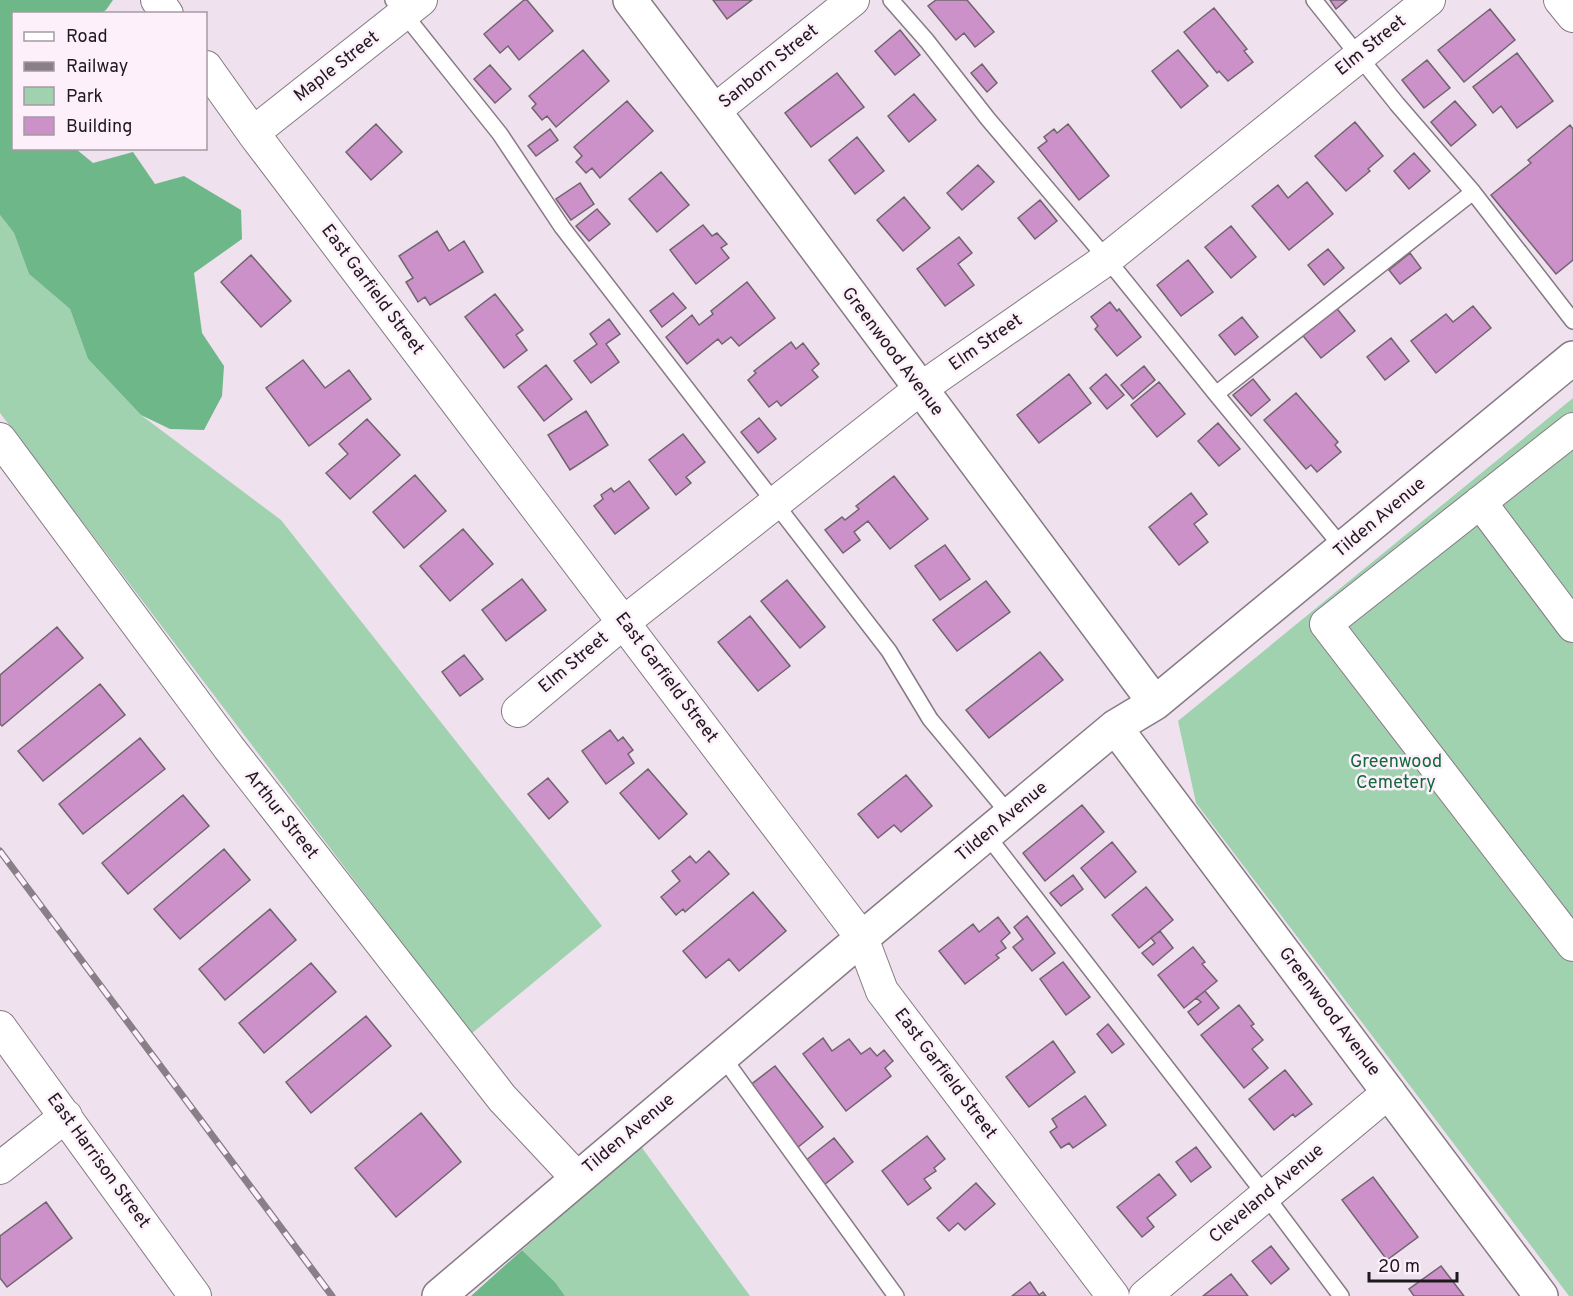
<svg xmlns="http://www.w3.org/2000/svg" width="1573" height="1296" font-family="Overpass,sans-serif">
	<rect width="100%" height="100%" fill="#efe2ee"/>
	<!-- green -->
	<path fill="#a0d2b0" d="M0,215L14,233L29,274L70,309L88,359L141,415L281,520L602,926L471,1034L0,413Z
		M1573,398V1296H1569L1196,803L1178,721Z
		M640,1145L750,1296H565L555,1282L522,1250Z"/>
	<!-- forest -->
	<path fill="#6eb788" d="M0,0H113L106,10L101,13L14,14V148L76,149L93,163L133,152L155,184L184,176L241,210L242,239L194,273L202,333L224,366L222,396L204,430L170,429L141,415L88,359L70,309L29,274L14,233L0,215Z
		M522,1250L555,1282L565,1296H471Z"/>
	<!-- building -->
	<path fill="#cc91c8" stroke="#70646e" stroke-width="1.5" d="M524,0H527L553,31L519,60L508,46L500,53L484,34Z
		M713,0H752L727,19Z
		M936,0H967L994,32L975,47L964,33L956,40L928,6Z
		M1330,0H1347L1336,9Z
		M1214,8L1247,49L1244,51L1253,62L1228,81L1219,71L1217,73L1184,32Z
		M1490,9L1515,40L1464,82L1438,50Z
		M900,30L920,55L895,75L875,51Z
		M583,50L609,81L556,127L547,116L542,120L532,108L536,104L529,96Z
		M1178,50L1208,86L1181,108L1152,71Z
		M1517,53L1553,101L1517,128L1501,106L1493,113L1473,87Z
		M1427,60L1450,88L1424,108L1402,80Z
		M982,64L997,83L987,92L971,73Z
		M490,65L511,89L495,103L474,79Z
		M837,73L864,107L811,147L785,113Z
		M914,94L936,120L909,142L888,116Z
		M627,101L653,131L600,178L592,168L586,173L576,162L582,156L574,147Z
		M1455,101L1476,125L1451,146L1431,122Z
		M1355,122L1383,156L1368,169L1370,171L1346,191L1315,156Z
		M376,124L402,152L371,180L346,152Z
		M1068,124L1109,176L1079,200L1038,148L1047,141L1044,137L1054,129L1057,133Z
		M1570,125L1573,129V260L1556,274L1491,195L1531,163L1528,160Z
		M550,129L558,140L536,156L528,146Z
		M857,137L884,171L855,194L829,160Z
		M1414,153L1430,171L1409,189L1394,171Z
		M978,165L994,182L962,210L947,193Z
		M661,172L689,205L657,232L629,199Z
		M1307,182L1333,214L1289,250L1252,206L1278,185L1288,198Z
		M580,183L594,204L571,220L556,199Z
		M904,197L930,228L903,251L877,220Z
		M1040,200L1057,221L1035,239L1018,218Z
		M597,209L610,224L589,241L576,226Z
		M703,225L712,236L717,233L727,244L721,248L729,258L696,284L670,250Z
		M1231,226L1256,257L1231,278L1205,247Z
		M437,231L449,251L464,241L483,272L430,305L425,297L418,302L406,282L413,278L399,256Z
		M959,237L972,253L958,264L974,285L945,306L917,269Z
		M1328,249L1344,268L1324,285L1308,265Z
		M1410,253L1421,268L1400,284L1389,270Z
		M251,255L291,301L261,327L221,282Z
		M1188,260L1213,292L1181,316L1157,285Z
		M747,282L775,318L739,346L731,337L722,344L718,339L687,364L666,337L692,315L699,325L713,314L711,311Z
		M673,293L686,308L662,327L650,311Z
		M495,294L523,330L516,335L527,350L504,368L465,317Z
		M1110,302L1117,311L1119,309L1141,337L1117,356L1095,329L1098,326L1091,317Z
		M1334,305L1355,331L1321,358L1300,332Z
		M1473,306L1491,328L1436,373L1411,341L1446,314L1453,322Z
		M1242,317L1258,337L1235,355L1219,335Z
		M609,319L620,334L606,344L619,362L591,383L574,361L597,344L590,334Z
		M1391,338L1409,361L1385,380L1367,357Z
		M791,342L796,349L803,343L819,364L812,370L818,377L781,406L777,401L769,407L748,380L756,373L754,371Z
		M303,360L325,388L349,370L371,399L309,446L266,388Z
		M546,365L572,399L544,421L518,387Z
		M1144,366L1155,380L1133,399L1121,385Z
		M1069,374L1091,403L1039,443L1017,415Z
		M1106,374L1124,395L1107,409L1090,388Z
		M1253,379L1270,400L1251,416L1233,395Z
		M1159,382L1185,414L1157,437L1131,405Z
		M1296,393L1338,442L1335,445L1341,452L1317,472L1311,465L1306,469L1264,420Z
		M586,411L608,445L570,470L548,435Z
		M759,418L776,439L758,453L741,432Z
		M367,419L400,455L350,499L326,473L348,454L339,444Z
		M1218,423L1240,449L1219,466L1198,441Z
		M683,434L705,462L686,477L691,483L676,495L649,460Z
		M415,475L446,511L404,548L373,512Z
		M894,476L928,519L890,549L868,521L854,532L860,540L843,553L825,530L842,517L845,520L859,509L856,506Z
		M629,481L649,508L615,534L594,506L603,499L601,495L611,488L614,492Z
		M1191,493L1207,514L1194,524L1208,542L1179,565L1149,527Z
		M463,529L493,564L450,601L420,566Z
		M945,545L970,579L940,600L915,566Z
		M522,579L546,610L506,641L482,610Z
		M787,580L825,627L800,648L761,601Z
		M986,581L1010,612L957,651L933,620Z
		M750,616L790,666L758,691L718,642Z
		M57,627L83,658L2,726L0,724V675Z
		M1040,652L1063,680L989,738L966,710Z
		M464,655L483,679L460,696L442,672Z
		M100,684L125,715L43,781L18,751Z
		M610,730L618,741L623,737L633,750L628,754L634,763L606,784L582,751Z
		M140,738L165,769L83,834L59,804Z
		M648,769L687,814L659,839L620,793Z
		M906,775L932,806L901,832L894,825L878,838L858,814Z
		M548,778L568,802L549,819L528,794Z
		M183,795L209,826L128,894L102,863Z
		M1082,805L1104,832L1045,881L1023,853Z
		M1112,842L1136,872L1105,898L1081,868Z
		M224,849L250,880L180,939L154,909Z
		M709,851L729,874L685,912L683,909L676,915L661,897L680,881L672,871L690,856L696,863Z
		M1073,875L1083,889L1061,906L1050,893Z
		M1146,887L1173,920L1139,948L1112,915Z
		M753,892L786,931L739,971L729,959L706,978L683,951Z
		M270,909L296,940L225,1000L199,969Z
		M1027,916L1055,953L1032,971L1013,947L1023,939L1014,927Z
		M998,917L1010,933L1001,941L1006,948L996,955L999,958L965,984L939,951L973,924L979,932Z
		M1160,931L1173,948L1153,965L1142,953L1155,943L1151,938Z
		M1193,947L1205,962L1202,964L1217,981L1184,1008L1158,975Z
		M1063,962L1090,997L1066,1015L1040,979Z
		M311,963L336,992L264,1053L239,1023Z
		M1205,991L1219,1008L1198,1025L1188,1012L1201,1002L1196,998Z
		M1239,1005L1254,1024L1251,1026L1263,1040L1252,1049L1268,1068L1244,1088L1201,1035Z
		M366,1016L391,1046L311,1113L286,1082Z
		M1108,1024L1124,1044L1112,1053L1097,1034Z
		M823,1038L832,1051L849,1039L861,1054L870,1048L877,1056L884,1050L893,1061L885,1068L891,1076L846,1111L803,1054Z
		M1053,1041L1075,1072L1029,1107L1006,1077Z
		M775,1066L823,1127L797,1148L749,1086Z
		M1285,1070L1312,1104L1295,1117L1293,1114L1274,1130L1249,1099Z
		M1085,1096L1106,1125L1073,1148L1069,1143L1061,1148L1050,1132L1057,1127L1052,1119Z
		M421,1113L461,1162L396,1217L355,1168Z
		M927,1136L945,1159L934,1168L936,1171L924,1179L931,1188L908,1205L882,1171Z
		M834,1138L853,1162L824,1185L805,1161Z
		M1196,1147L1211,1167L1191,1182L1176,1162Z
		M1159,1174L1176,1195L1147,1218L1154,1227L1142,1237L1117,1207Z
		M1373,1177L1418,1237L1387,1260L1342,1200Z
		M976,1183L995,1204L965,1230L958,1223L949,1231L937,1218Z
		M46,1202L72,1238L7,1287L0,1278V1236Z
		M1271,1246L1289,1269L1271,1284L1252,1261Z
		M1441,1266L1464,1296H1414L1409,1289Z
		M1231,1274L1248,1296H1203Z
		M1030,1282L1039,1295L1043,1292L1046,1296H1012Z"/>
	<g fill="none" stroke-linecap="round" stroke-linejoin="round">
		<!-- lane casing -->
		<g stroke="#867a85" stroke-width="18">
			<path id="lane" d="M393,0L500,134L562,227L889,651L930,719L1010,815
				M891,0L927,41L988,119L1107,259L1216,394L1343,548
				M1314,0L1397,104L1473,192L1573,321
				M1216,394L1473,192
				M986,834L1266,1196L1341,1296
				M722,1056L896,1296"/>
		</g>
		<!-- street casing -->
		<g stroke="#867a85" stroke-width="34">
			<path id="street" d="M157,0L167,14
				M1560,0L1573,16
				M206,67L253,133L862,938L882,991L1113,1296
				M714,111L853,0
				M253,133L421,0
				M1573,429L1326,624L1573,945
				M0,439L229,748L502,1098L577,1178
				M1480,502L1573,626
				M518,711L624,622L920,389L1107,259L1429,0
				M0,1027L195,1296
				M0,1168L66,1116
				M1145,1296L1389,1092"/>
		</g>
		<!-- secondary casing -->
		<g stroke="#867a85" stroke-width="36">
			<path id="secondary" d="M630,0L714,111L1155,703
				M1115,727L1541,1296
				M439,1296L862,938L1115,727L1155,703L1573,358"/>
		</g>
		<!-- lane -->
		<use href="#lane" stroke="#fff" stroke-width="15"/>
		<!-- street -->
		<use href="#street" stroke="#fff" stroke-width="32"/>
		<!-- secondary -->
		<use href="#secondary" stroke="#fff" stroke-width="33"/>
		<!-- rail casing -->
		<g stroke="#887f87" stroke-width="7">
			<path id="rail" d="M0,851L332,1296"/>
		</g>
		<!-- rail -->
		<use href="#rail" stroke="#fdf0fb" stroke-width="4.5" stroke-dasharray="14" stroke-linecap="butt"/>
	</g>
	<g text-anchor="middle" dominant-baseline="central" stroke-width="5" stroke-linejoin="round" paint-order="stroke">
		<!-- street labels -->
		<g font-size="18" fill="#1e191d" stroke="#fdf0fb">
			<text transform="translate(1371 46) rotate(-39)">Elm Street</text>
			<text transform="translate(337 67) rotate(-38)">Maple Street</text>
			<text transform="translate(769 67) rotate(-39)">Sanborn Street</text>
			<text transform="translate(372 290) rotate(53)">East Garfield Street</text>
			<text transform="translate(986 343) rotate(-35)">Elm Street</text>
			<text transform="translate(892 352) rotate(53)">Greenwood Avenue</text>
			<text transform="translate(1380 518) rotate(-40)">Tilden Avenue</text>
			<text transform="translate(574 663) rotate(-40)">Elm Street</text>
			<text transform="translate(666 678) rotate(53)">East Garfield Street</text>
			<text transform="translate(281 815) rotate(52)">Arthur Street</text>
			<text transform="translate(1002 822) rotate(-40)">Tilden Avenue</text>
			<text transform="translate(1329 1012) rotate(53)">Greenwood Avenue</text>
			<text transform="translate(945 1074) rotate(53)">East Garfield Street</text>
			<text transform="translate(629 1134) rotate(-40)">Tilden Avenue</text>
			<text transform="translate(98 1161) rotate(54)">East Harrison Street</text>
			<text transform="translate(1267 1194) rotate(-40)">Cleveland Avenue</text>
		</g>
		<!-- park labels -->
		<g font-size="18" fill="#13683c" stroke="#fdf0fb">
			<text x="1396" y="762">Greenwood<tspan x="1396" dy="21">Cemetery</tspan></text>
		</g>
	</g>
	<!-- legend -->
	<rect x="12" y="12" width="195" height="138" fill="#fdf0fb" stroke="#a49aa2" stroke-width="1.5"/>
	<rect x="24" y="32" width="30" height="9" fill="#ffffff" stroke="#a49aa2" stroke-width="1.5"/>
	<text x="66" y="42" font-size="18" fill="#1e191d">Road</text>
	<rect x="24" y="62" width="30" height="9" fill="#887f87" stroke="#a49aa2" stroke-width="1.5"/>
	<text x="66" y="72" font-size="18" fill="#1e191d">Railway</text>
	<rect x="24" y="87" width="30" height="18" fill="#a0d2b0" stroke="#a49aa2" stroke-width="1.5"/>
	<text x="66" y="102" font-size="18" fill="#1e191d">Park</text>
	<rect x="24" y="117" width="30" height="18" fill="#cc91c8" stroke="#a49aa2" stroke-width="1.5"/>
	<text x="66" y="132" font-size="18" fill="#1e191d">Building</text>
	<!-- scale -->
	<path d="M1369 1272v9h88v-9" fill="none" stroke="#1e191d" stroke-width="3"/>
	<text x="1378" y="1272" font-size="18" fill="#1e191d" stroke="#fdf0fb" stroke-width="4.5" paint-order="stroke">20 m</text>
</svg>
